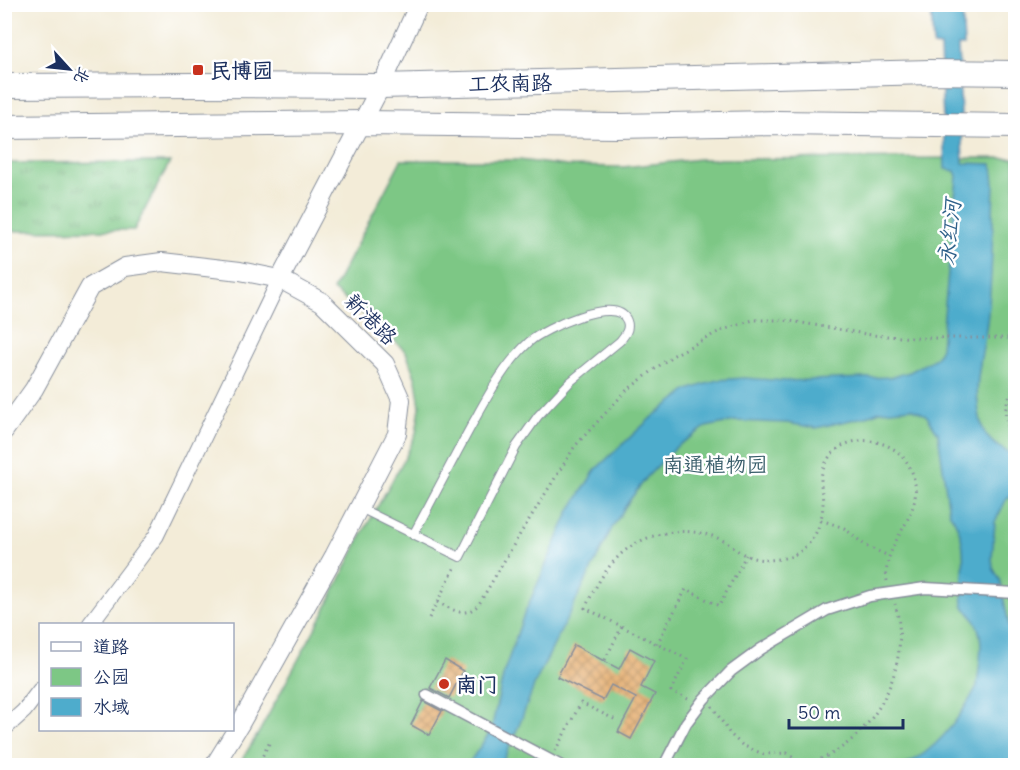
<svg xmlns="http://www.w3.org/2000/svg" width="1020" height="770" font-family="Delius,'LXGW WenKai TC',sans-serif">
	<defs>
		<pattern id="grass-tufts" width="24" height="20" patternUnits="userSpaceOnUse" patternTransform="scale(1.5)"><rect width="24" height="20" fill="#7dc785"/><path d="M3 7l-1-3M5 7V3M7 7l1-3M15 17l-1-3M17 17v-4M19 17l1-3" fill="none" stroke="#66a270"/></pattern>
		<pattern id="building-cross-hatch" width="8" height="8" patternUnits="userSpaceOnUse" patternTransform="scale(1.5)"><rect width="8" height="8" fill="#e4ab6a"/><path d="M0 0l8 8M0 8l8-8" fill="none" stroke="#b88c5a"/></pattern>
	</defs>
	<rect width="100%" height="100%" fill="#fff"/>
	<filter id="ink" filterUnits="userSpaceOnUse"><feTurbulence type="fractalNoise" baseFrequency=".0167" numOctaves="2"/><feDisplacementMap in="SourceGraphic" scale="12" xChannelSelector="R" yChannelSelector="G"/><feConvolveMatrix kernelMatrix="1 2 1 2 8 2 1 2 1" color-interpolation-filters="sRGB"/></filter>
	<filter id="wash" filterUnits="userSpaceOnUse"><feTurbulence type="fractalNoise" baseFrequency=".008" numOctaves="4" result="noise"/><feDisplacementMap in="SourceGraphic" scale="24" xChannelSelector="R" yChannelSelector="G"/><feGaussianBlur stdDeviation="1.35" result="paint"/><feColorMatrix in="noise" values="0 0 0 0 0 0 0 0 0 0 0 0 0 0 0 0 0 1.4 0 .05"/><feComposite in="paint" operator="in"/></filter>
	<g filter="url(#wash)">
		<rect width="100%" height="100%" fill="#f3ecd8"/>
		<!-- grass -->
		<path fill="url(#grass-tufts)" stroke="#4c7b72" stroke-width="1.5" d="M170,162L134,230L5,231V163Z"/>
		<!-- park -->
		<path fill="#7dc785" stroke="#4c7b72" stroke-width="1.5" d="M1015,158V765L238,766L259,732L324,612L362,534L406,456L416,433L420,407L416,380L406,352L382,329L333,290L401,160H519L567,166L623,167L700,159Z"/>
		<!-- water -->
		<path fill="#4eaccc" stroke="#346e95" stroke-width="1.5" d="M931,5H962L964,46H958L963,163L992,164L994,184C992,230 993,277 987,322C982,362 971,384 982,426C986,441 1002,450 1015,455V493L1007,498L995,522L992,558L993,568L1000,580L1009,626L1015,639V765H905C937,750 961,717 977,686C980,654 989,630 963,606C960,572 972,543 949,512L938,433L926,415L912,408L880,411L864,417L816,428L787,423L735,421L706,427L676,447L647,477L629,501L613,526L535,683L520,723L501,765L467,766L491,731L504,672L523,617L570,510L596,469L652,417L688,390L718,380L744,378L786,381L891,377L910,372L936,358L941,348L957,176L955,171L945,169L940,47L933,46Z"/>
		<g id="blocks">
			<!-- building -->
			<path fill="url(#building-cross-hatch)" d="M574,645L619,669L630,648L654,661L641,687L655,694L631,739L618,732L636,698L611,685L603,700L557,677Z
				M445,660L463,671L449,698L430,688Z
				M423,701L442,711L429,735L411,725Z"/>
		</g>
	</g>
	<g filter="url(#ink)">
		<use href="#blocks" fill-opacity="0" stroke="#878e9b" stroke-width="1.5"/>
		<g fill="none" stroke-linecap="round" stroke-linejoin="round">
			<!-- service casing -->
			<g stroke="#878e9b" stroke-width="10">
				<path id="service" d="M360,508L460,557L516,447L538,416L570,382L620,341C625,335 630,329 627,321C617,294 543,329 529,342C505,364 489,394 474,421C453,459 434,497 413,535"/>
			</g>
			<!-- pedestrian casing -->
			<g stroke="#878e9b" stroke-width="13">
				<path id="pedestrian" d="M427,695L561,766
					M664,766L686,723L704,699L731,671L761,649L827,610L870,596L925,588L1016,593"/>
			</g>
			<!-- minor casing -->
			<g stroke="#878e9b" stroke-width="17">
				<path id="minor" d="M90,624L156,536L280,279
					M4,729L24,711L40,690"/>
			</g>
			<!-- tertiary casing -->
			<g stroke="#878e9b" stroke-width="20">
				<path id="tertiary" d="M280,279L381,86L419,4
					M4,431L34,389L90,287L125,267L162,262L240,271L280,279L322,302L385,364L401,400L397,434L334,556L240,724L214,766"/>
			</g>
			<!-- primary casing -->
			<g stroke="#878e9b" stroke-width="26">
				<path id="primary" d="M4,86L195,85L381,86L930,72L1016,73
					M4,127L362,123L618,126L777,123L1016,126"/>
			</g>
			<!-- path -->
			<path stroke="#878e9b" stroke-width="3" stroke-dasharray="1.5 4.5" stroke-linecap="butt" d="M1015,338L1016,358
				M1016,386C1002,403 1002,425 1016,441
				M821,520L844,528L866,546L889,556
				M437,602C453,610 465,619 479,604L517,539L575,446L626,391L672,356L720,331L753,320H784L872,335L916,338H1016
				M429,618L455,567
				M657,644L686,589L719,606L746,555
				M605,660L622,626
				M688,699L671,691L687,659L585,608C594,590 603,572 617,558C642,531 690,524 722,540C731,545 737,551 745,555C760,562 779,561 794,555C814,545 823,523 823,502C822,491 819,480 823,470C833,437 873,433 898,452C906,459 912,469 914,479C924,518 881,542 887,581
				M712,706L730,734L742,745L763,754L787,753L803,766
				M555,751L581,703L618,721
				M257,766L271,740
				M804,766C815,761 828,757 838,750C884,720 911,658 895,604"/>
			<!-- service -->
			<use href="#service" stroke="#fff" stroke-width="8"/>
			<!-- pedestrian -->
			<use href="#pedestrian" stroke="#fff" stroke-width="10"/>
			<!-- minor -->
			<use href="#minor" stroke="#fff" stroke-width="15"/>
			<!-- tertiary -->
			<use href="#tertiary" stroke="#fff" stroke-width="18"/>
			<!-- primary -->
			<use href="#primary" stroke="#fff" stroke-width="24"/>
		</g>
	</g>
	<!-- markers -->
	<g fill="#c8321e" stroke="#fff" stroke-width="2">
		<rect x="192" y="64" width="12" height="12" rx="3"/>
		<circle cx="444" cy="684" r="6"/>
	</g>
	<g text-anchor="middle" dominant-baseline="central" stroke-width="5" stroke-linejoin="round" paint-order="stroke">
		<!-- poi labels -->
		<g font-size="21" font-weight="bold" fill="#1b2f5e" stroke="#fff" text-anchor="start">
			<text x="210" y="70">民博园</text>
			<text x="456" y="684">南门</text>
		</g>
		<!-- street labels -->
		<g font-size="21" fill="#1b2f5e" stroke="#fff">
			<text transform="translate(510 83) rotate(-1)">工农南路</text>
			<text transform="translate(371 319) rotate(44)">新港路</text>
		</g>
		<!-- park labels -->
		<g font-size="21" fill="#385d6a" stroke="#fff">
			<text x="715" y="464">南通植物园</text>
		</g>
		<!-- water labels -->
		<g font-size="22" font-style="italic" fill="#2f618a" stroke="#fff">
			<text transform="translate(949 232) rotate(-84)">永红河</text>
		</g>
	</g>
	<!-- margin -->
	<rect width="1020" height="770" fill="none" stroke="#fff" stroke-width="24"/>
	<!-- legend -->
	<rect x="39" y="623" width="195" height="108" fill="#ffffff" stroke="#a4acbf" stroke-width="1.5"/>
	<rect x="51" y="642" width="30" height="9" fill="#ffffff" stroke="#a4acbf" stroke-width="1.5"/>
	<text x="93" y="653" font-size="18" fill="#1b2f5e">道路</text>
	<rect x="51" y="668" width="30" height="18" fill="#7dc785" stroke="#a4acbf" stroke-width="1.5"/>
	<text x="93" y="683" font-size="18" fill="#1b2f5e">公园</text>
	<rect x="51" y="698" width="30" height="18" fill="#4eaccc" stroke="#a4acbf" stroke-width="1.5"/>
	<text x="93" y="713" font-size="18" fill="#1b2f5e">水域</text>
	<!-- north arrow -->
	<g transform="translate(69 69) rotate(117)" stroke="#ffffff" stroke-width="4.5" paint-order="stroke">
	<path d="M0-4.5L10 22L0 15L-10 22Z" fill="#1b2f5e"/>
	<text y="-9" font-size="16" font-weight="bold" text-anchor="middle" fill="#1b2f5e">北</text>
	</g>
	<!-- scale -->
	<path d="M789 719v9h114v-9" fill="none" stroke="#1b2f5e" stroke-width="3"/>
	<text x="798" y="719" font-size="18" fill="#1b2f5e" stroke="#ffffff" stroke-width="4.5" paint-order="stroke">50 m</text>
</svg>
